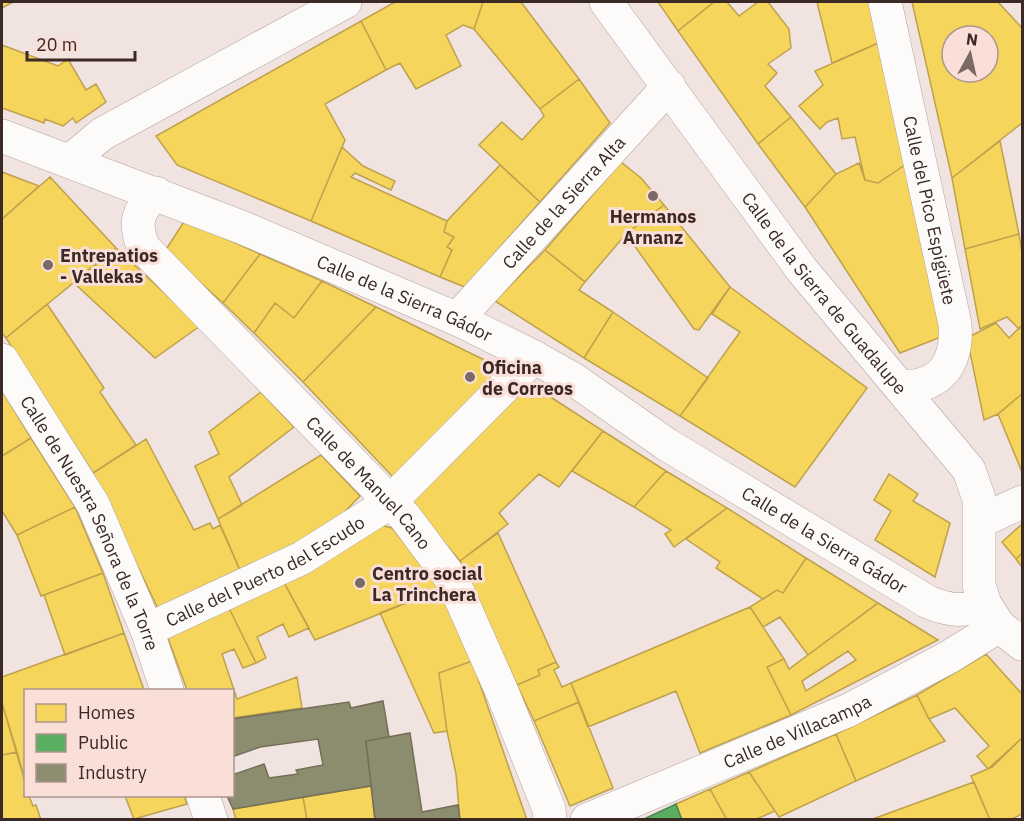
<svg xmlns="http://www.w3.org/2000/svg" width="1024" height="821" font-family="'IBM Plex Sans',sans-serif">
	<rect width="100%" height="100%" fill="#f1e3df"/>
	<!-- homes -->
	<path fill="#f6d55c" stroke="#bea14c" stroke-width="1.5" fill-rule="evenodd" d="M2,2H13L2,8Z
		M395,2H483L474,29L463,25L446,35L461,66L416,89L400,63L386,70L361,21Z
		M483,2H521L579,79L540,109L474,29Z
		M658,2H714L678,31Z
		M714,2H727L739,16L758,2H768L789,29L791,48L768,64L777,73L765,86L791,117L758,144L678,31Z
		M817,2H873L883,41L832,63Z
		M912,2H998L1022,28V123L952,178ZM952,36H988V72H952Z
		M361,21L386,70L325,104L345,140L311,221L177,165L156,136Z
		M883,41L908,163L878,183L865,180L855,137L842,139L838,118L827,122L820,129L799,106L823,85L815,71Z
		M2,45L58,66L68,59L86,90L96,84L106,102L76,123L73,118L63,126L45,119L44,123L2,108Z
		M579,79L610,123L540,202L479,145L502,122L522,140L544,116L540,109Z
		M791,117L836,174L805,207L758,144Z
		M1000,141L1019,234L965,249L952,178Z
		M342,147L363,166L395,181L391,190L355,173L351,177L447,221L444,232L454,237L447,247L452,250L440,277L311,221Z
		M621,162L641,178L664,205L626,234L585,282L545,250Z
		M859,163L865,180L878,183L908,163L941,337L900,353L805,207L836,174Z
		M500,165L540,202L465,287L440,277L452,250L447,247L454,237L444,232L447,221Z
		M2,172L39,186L2,219Z
		M50,177L116,248L6,338L2,333V219Z
		M664,205L730,287L699,330L694,329L626,234Z
		M185,220L260,254L223,303L165,251Z
		M1019,234L1022,253V325L1019,329L1007,317L980,329L965,249Z
		M116,248L200,326L155,358L73,282Z
		M545,250L585,282L579,290L613,312L584,358L495,301Z
		M260,254L322,281L294,318L275,303L254,333L223,303Z
		M322,281L376,307L303,382L254,333L275,303L294,318Z
		M730,287L867,388L795,487L680,416L740,332L712,314Z
		M47,304L104,388L100,392L136,445L93,473L6,338Z
		M376,307L503,369L393,477L303,382Z
		M613,312L708,378L680,416L584,358Z
		M996,323L1009,338L1022,325V394L998,414L984,420L967,338Z
		M529,383L603,431L559,487L539,474L499,513L508,524L460,561L409,501Z
		M2,390L31,438L2,456Z
		M261,392L294,427L229,477L242,505L218,519L195,466L219,454L209,432Z
		M1022,394V472L998,414Z
		M603,431L666,471L634,507L572,471Z
		M31,438L75,507L17,535L2,511V456Z
		M146,439L194,530L210,523L213,529L220,525L242,575L161,615L93,473Z
		M321,455L360,496L327,530L242,575L218,519Z
		M666,471L727,508L674,547L665,534L671,530L634,507Z
		M889,474L918,494L913,501L950,523L935,577L875,540L891,511L874,500Z
		M75,507L103,573L41,596L17,535Z
		M727,508L806,558L783,593L777,590L763,599L716,568L720,562L686,539Z
		M1022,524V553L1016,559L1002,542Z
		M380,525L392,528L441,589L315,640L281,577Z
		M498,533L556,662L538,670L540,675L517,685L460,561Z
		M1022,553V567L1016,559Z
		M806,558L878,603L808,655L780,617L763,627L750,607L777,590L783,593Z
		M103,573L124,633L65,655L44,595Z
		M281,577L309,628L289,637L283,624L257,637L266,658L256,663L225,600Z
		M441,589L472,661L439,673L447,731L434,733L380,613Z
		M225,600L256,663L243,668L234,649L222,654L237,699L297,677L302,708L232,718V690H187L165,630Z
		M878,603L938,640L791,715L767,667L784,659L789,669ZM848,651L856,660L806,691L802,681Z
		M750,607L784,659L767,667L791,715L700,753L676,691L588,727L571,683Z
		M124,633L144,690H26L25,782L2,703V677Z
		M986,654L1022,694V738L988,769L977,756L989,746L955,708L929,719L917,695Z
		M472,661L527,820H460L456,774L447,731L439,673Z
		M556,662L559,667L554,670L562,687L571,683L579,702L534,721L517,685L540,675L538,670Z
		M917,695L929,719L945,741L856,781L836,734Z
		M579,702L613,788L570,806L534,721Z
		M2,703L17,752L2,755Z
		M836,734L856,781L779,817L749,772Z
		M1022,738V814L1010,820H990L971,776L992,767Z
		M17,752L26,784V796H29L33,806L36,805L41,820H2V755Z
		M749,772L775,811L754,820H727L710,789Z
		M974,782L990,820H870Z
		M371,786L375,820H307L303,797Z
		M710,789L727,820H682L676,804Z
		M125,796H184L187,804L134,819Z
		M303,797L307,820H236L233,809Z"/>
	<!-- public -->
	<path fill="#5aae61" stroke="#50864f" stroke-width="1.5" d="M676,804L682,820H642Z"/>
	<!-- industry -->
	<path fill="#8c8c6e" stroke="#736e58" stroke-width="1.5" d="M383,701L389,737L366,741L371,786L233,809L227,796H232V775L264,764L269,778L298,774L296,770L323,765L318,739L260,747L232,757V719L349,702L351,708Z
		M410,733L422,812L458,805L460,820H375L366,741Z"/>
	<g fill="none" stroke-linecap="round" stroke-linejoin="round">
		<!-- minor casing -->
		<g stroke="#b1a4a0" stroke-width="34">
			<g id="minor">
				<path id="s1" d="M606,2L802,270L969,470L979,499V585L985,604L999,626L1022,644"/>
				<path id="s2" d="M885,2L955,324C958,362 942,387 901,387"/>
				<path id="s3" d="M2,136L241,227L457,319L534,357L573,379L666,444L928,602C950,611 963,612 985,604"/>
				<path d="M70,161L102,134L345,2"/>
				<path id="s4" d="M156,193C137,211 134,222 143,247L405,517L453,581L503,694L549,809L550,820"/>
				<path id="s5" d="M457,319L669,86"/>
				<path id="s6" d="M2,360L93,504L147,630L167,690"/>
				<path d="M981,521L1022,502"/>
				<path id="s7" d="M147,630L302,558L389,503L534,357"/>
				<path d="M203,796L211,820"/>
				<path id="s8" d="M587,820L849,710L949,657L999,626"/>
			</g>
		</g>
		<!-- minor -->
		<use href="#minor" stroke="#fdfbfa" stroke-width="33"/>
	</g>
	<!-- markers -->
	<g fill="#7a6a66" stroke="#f9dfd7" stroke-width="2">
		<circle cx="653" cy="196" r="6"/>
		<circle cx="48" cy="265" r="6"/>
		<circle cx="470" cy="377" r="6"/>
		<circle cx="360" cy="583" r="6"/>
	</g>
	<g text-anchor="middle" dominant-baseline="central" stroke-width="6" stroke-linejoin="round" paint-order="stroke">
		<!-- street labels -->
		<g font-size="18" fill="#3a2925" stroke="#f9dfd7">
			<text stroke="none"><textPath href="#s5" startOffset="158">Calle de la Sierra Alta</textPath></text>
			<text stroke="none"><textPath href="#s2" startOffset="213">Calle del Pico Espigüete</textPath></text>
			<text stroke="none"><textPath href="#s1" startOffset="364">Calle de la Sierra de Guadalupe</textPath></text>
			<text stroke="none"><textPath href="#s3" startOffset="434">Calle de la Sierra Gádor</textPath></text>
			<text stroke="none"><textPath href="#s4" startOffset="387">Calle de Manuel Cano</textPath></text>
			<text stroke="none"><textPath href="#s6" startOffset="186">Calle de Nuestra Señora de la Torre</textPath></text>
			<text stroke="none"><textPath href="#s3" startOffset="920">Calle de la Sierra Gádor</textPath></text>
			<text stroke="none"><textPath href="#s7" startOffset="132">Calle del Puerto del Escudo</textPath></text>
			<text stroke="none"><textPath href="#s8" startOffset="228">Calle de Villacampa</textPath></text>
		</g>
		<!-- poi labels -->
		<g font-size="18" font-weight="bold" fill="#3a2925" stroke="#f9dfd7" text-anchor="start">
			<text x="653" y="216" text-anchor="middle">Hermanos<tspan x="653" dy="21">Arnanz</tspan></text>
			<text x="60" y="255">Entrepatios<tspan x="60" dy="21">- Vallekas</tspan></text>
			<text x="482" y="367">Oficina<tspan x="482" dy="21">de Correos</tspan></text>
			<text x="372" y="573">Centro social<tspan x="372" dy="21">La Trinchera</tspan></text>
		</g>
	</g>
	<!-- border -->
	<rect width="1024" height="821" fill="none" stroke="#3a2925" stroke-width="6"/>
	<!-- legend -->
	<rect x="24" y="689" width="210" height="108" fill="#f9dfd7" stroke="#ad9690" stroke-width="1.5"/>
	<rect x="36" y="704" width="30" height="18" fill="#f6d55c" stroke="#ad9690" stroke-width="1.5"/>
	<text x="78" y="719" font-size="18" fill="#3a2925">Homes</text>
	<rect x="36" y="734" width="30" height="18" fill="#5aae61" stroke="#ad9690" stroke-width="1.5"/>
	<text x="78" y="749" font-size="18" fill="#3a2925">Public</text>
	<rect x="36" y="764" width="30" height="18" fill="#8c8c6e" stroke="#ad9690" stroke-width="1.5"/>
	<text x="78" y="779" font-size="18" fill="#3a2925">Industry</text>
	<!-- north arrow -->
	<g transform="translate(970 54) rotate(8)"><circle r="28" fill="#f9dfd7" stroke="#ad9690" stroke-width="1.5"/>
	<path d="M0-4.5L10 22L0 15L-10 22Z" fill="#7a6a66"/>
	<text y="-9" font-size="16" font-weight="bold" text-anchor="middle" fill="#3a2925">N</text>
	</g>
	<!-- scale -->
	<path d="M27 51v9h108v-9" fill="none" stroke="#3a2925" stroke-width="3"/>
	<text x="36" y="51" font-size="18" fill="#3a2925" stroke="#f9dfd7" stroke-width="4.5" paint-order="stroke">20 m</text>
</svg>
